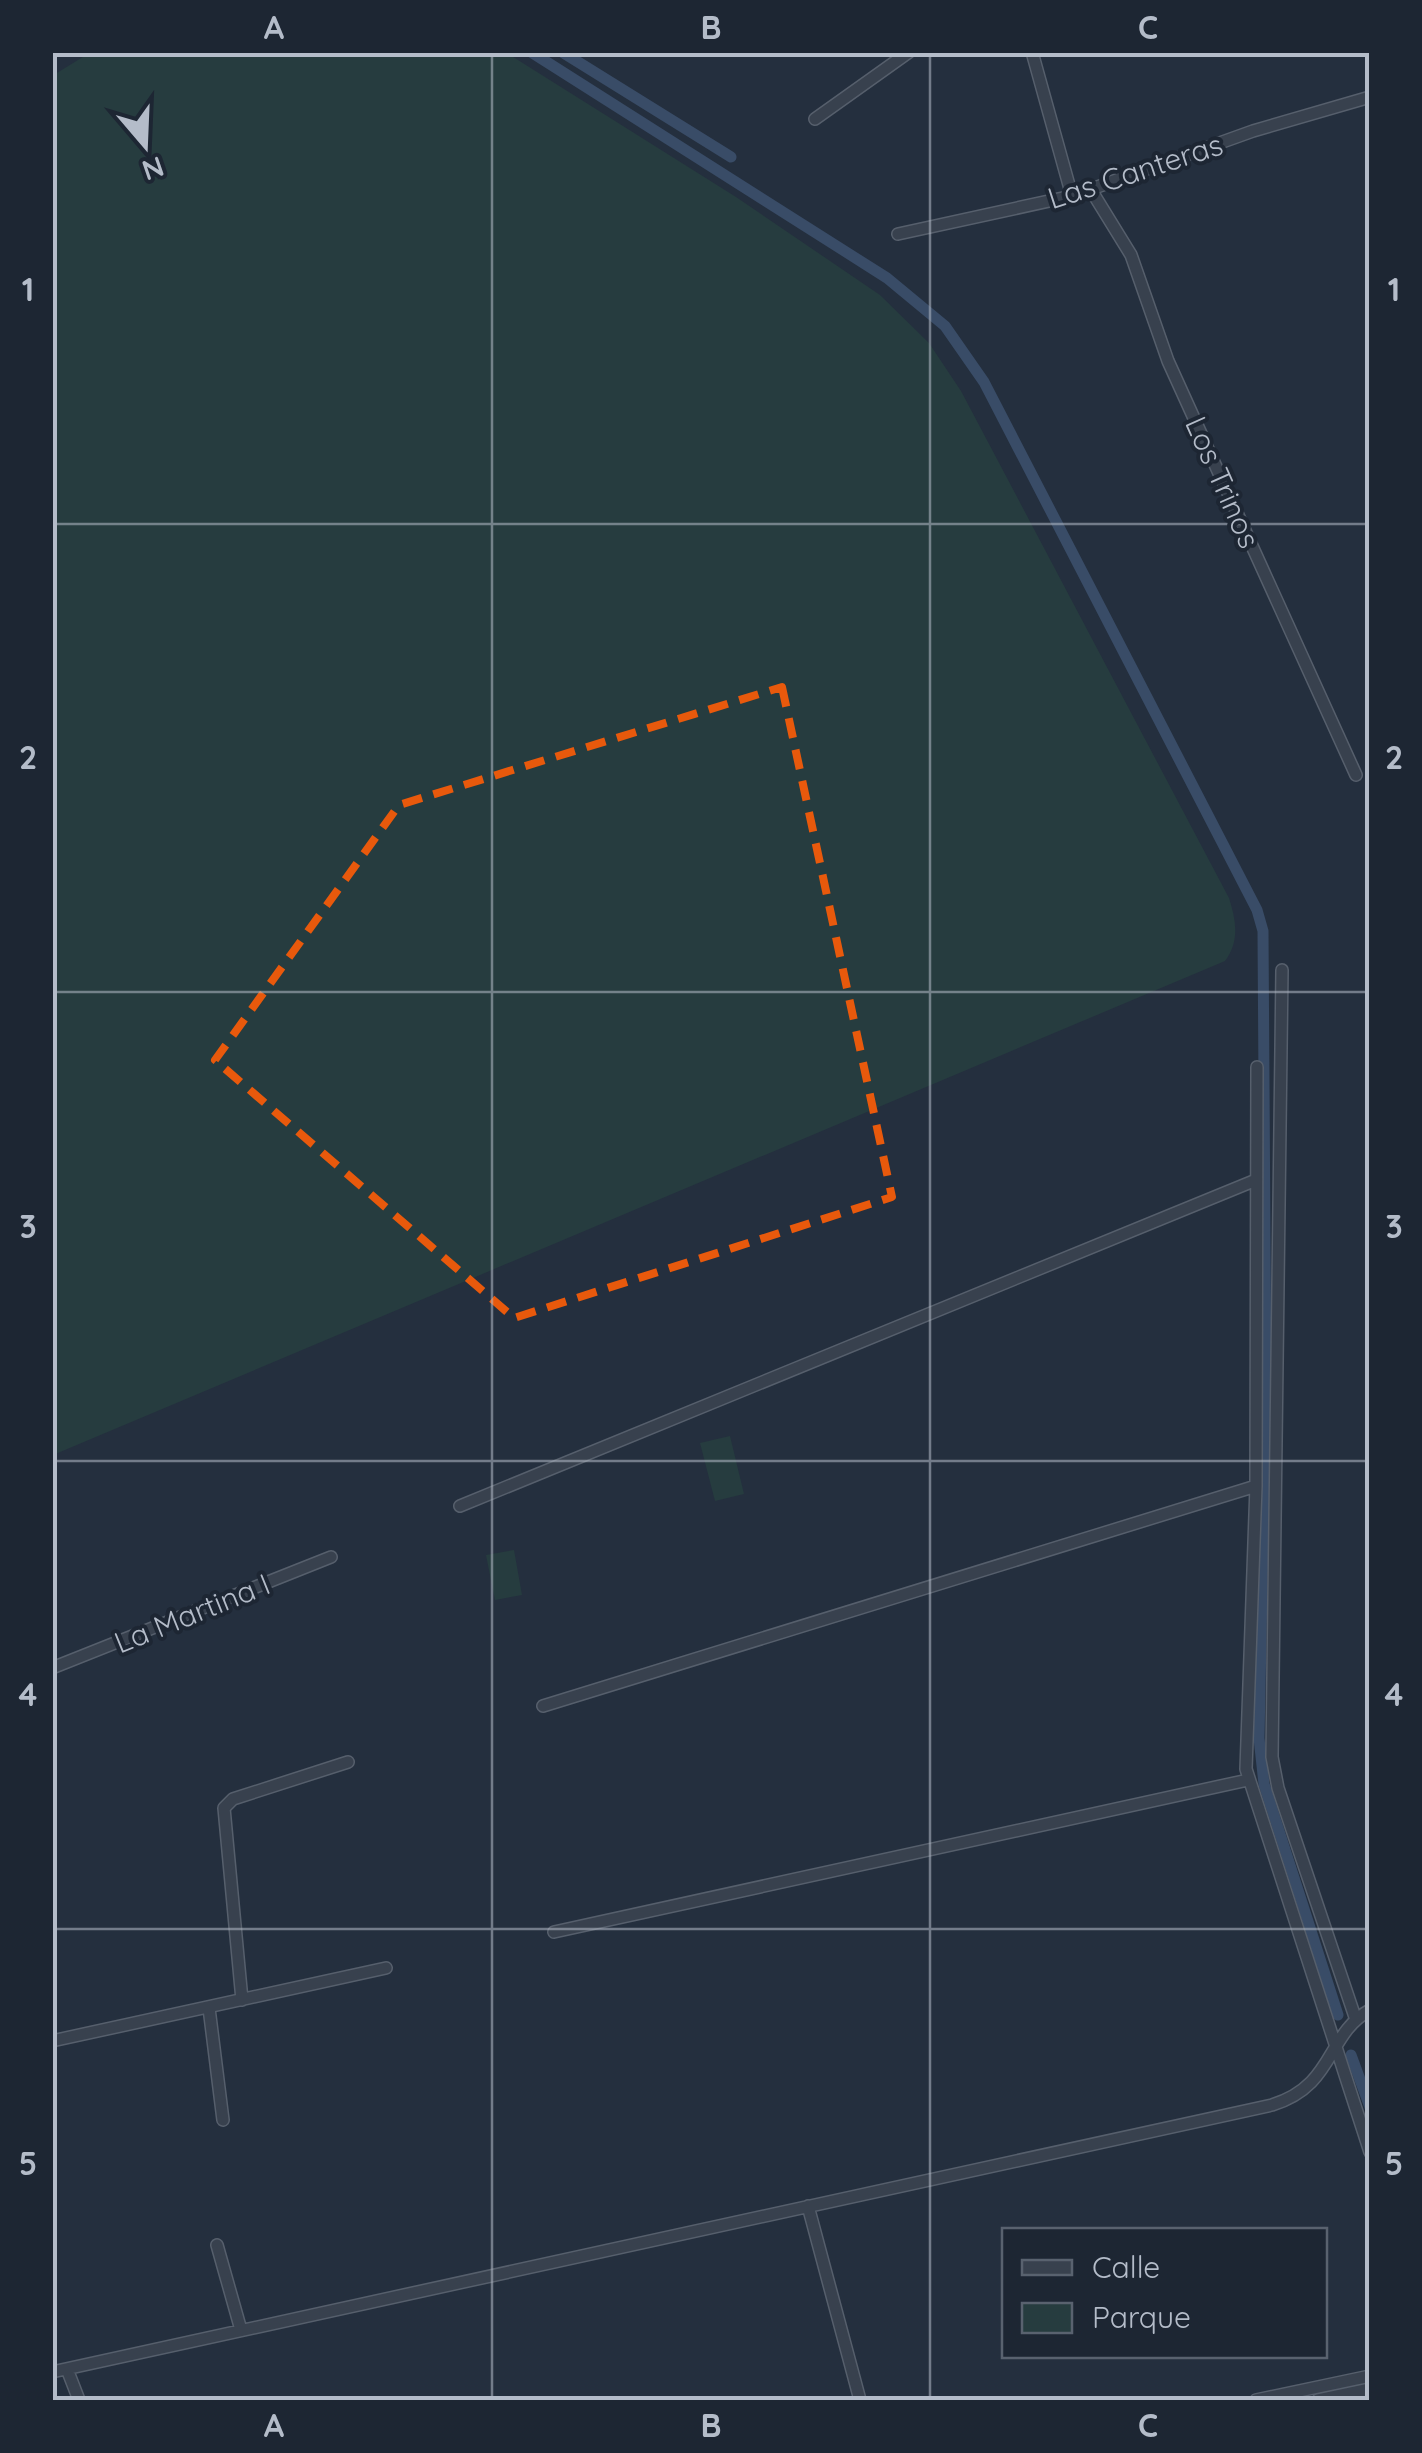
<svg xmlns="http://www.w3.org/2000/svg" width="1422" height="2453" font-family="Quicksand,sans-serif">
	<rect width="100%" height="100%" fill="#242f3e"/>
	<!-- green -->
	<path fill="#263c3f" d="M91,52L507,53L736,197L880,295L929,343L961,391L1229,898C1236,920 1240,941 1225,961L53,1455L52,76Z
		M730,1436L744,1494L715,1501L700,1443Z
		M514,1550L522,1595L495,1600L486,1555Z"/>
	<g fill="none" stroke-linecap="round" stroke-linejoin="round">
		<!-- canal -->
		<path stroke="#394c67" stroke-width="11" d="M531,52L887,278L945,326L984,382L1257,910L1263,931L1266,1392L1259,1738L1264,1784L1338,2015
			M562,52L731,157
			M1351,2055L1370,2107"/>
		<!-- minor casing -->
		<g stroke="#565f6c" stroke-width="14">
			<path id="minor" d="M1032,52L1072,196
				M815,119L909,52
				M1091,190L1131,255L1168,361L1356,775
				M898,234L1072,196L1253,131L1370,97
				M1282,970L1272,1757L1278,1788L1356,2020
				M1257,1067L1256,1486L1246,1769L1370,2152
				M460,1506L1256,1180
				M52,1668L331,1557
				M543,1706L1256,1486
				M554,1932L1248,1780
				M242,2000L224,1808L233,1799L348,1762
				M209,2008L223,2120
				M52,2041L386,1968
				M808,2206L860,2400
				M217,2245L241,2330
				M67,2369L79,2400
				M52,2372L1272,2105C1335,2086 1326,2034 1370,2010
				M1256,2400L1370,2376
				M1318,2400L1370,2389"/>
		</g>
		<!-- minor -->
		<use href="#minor" stroke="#38414e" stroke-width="11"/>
	</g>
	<!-- marked area -->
	<path fill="none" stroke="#e8590c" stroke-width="8" stroke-dasharray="20 12" stroke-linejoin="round" d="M782,687L892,1197L514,1318L215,1060L399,805Z"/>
	<!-- grid -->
	<path fill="none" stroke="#b4bcc9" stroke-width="2.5" stroke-opacity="0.55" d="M492,52V2400M930,52V2400M52,524H1370M52,992H1370M52,1461H1370M52,1929H1370"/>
	<g text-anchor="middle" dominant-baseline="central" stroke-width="8" stroke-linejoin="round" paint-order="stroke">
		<!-- street labels -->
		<g font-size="30" fill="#b4bcc9" stroke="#1d2633">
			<text transform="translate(1135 171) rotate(-18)">Las Canteras</text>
			<text transform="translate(1223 482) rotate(66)">Los Trinos</text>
			<text transform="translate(192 1613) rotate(-22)">La Martina I</text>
		</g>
	</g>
	<!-- border -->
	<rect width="1422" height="2453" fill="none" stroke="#1d2633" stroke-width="110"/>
	<!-- legend -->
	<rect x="1002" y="2228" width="325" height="130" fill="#1d2633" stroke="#59626f" stroke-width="2.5"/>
	<rect x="1022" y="2260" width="50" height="15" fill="#38414e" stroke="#59626f" stroke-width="2.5"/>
	<text x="1092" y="2278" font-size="30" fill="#b4bcc9">Calle</text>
	<rect x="1022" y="2303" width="50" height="30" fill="#263c3f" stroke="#59626f" stroke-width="2.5"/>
	<text x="1092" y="2328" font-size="30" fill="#b4bcc9">Parque</text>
	<!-- north arrow -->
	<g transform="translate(145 145) rotate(161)" stroke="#1d2633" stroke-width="8" paint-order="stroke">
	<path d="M0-8L18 38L0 25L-18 38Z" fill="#b4bcc9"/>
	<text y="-15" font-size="28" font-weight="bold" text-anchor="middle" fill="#b4bcc9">N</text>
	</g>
	<rect x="55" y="55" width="1312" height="2343" fill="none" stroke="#b4bcc9" stroke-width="4"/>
	<g font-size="32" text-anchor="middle" font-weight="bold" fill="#b4bcc9">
		<text x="274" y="39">A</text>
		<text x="711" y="39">B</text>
		<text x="1148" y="39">C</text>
		<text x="28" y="301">1</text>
		<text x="1394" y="301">1</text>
		<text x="28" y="769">2</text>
		<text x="1394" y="769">2</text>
		<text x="28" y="1238">3</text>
		<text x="1394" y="1238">3</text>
		<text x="28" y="1706">4</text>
		<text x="1394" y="1706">4</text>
		<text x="28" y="2175">5</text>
		<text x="1394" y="2175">5</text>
		<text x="274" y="2437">A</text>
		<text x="711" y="2437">B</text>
		<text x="1148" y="2437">C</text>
	</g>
</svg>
